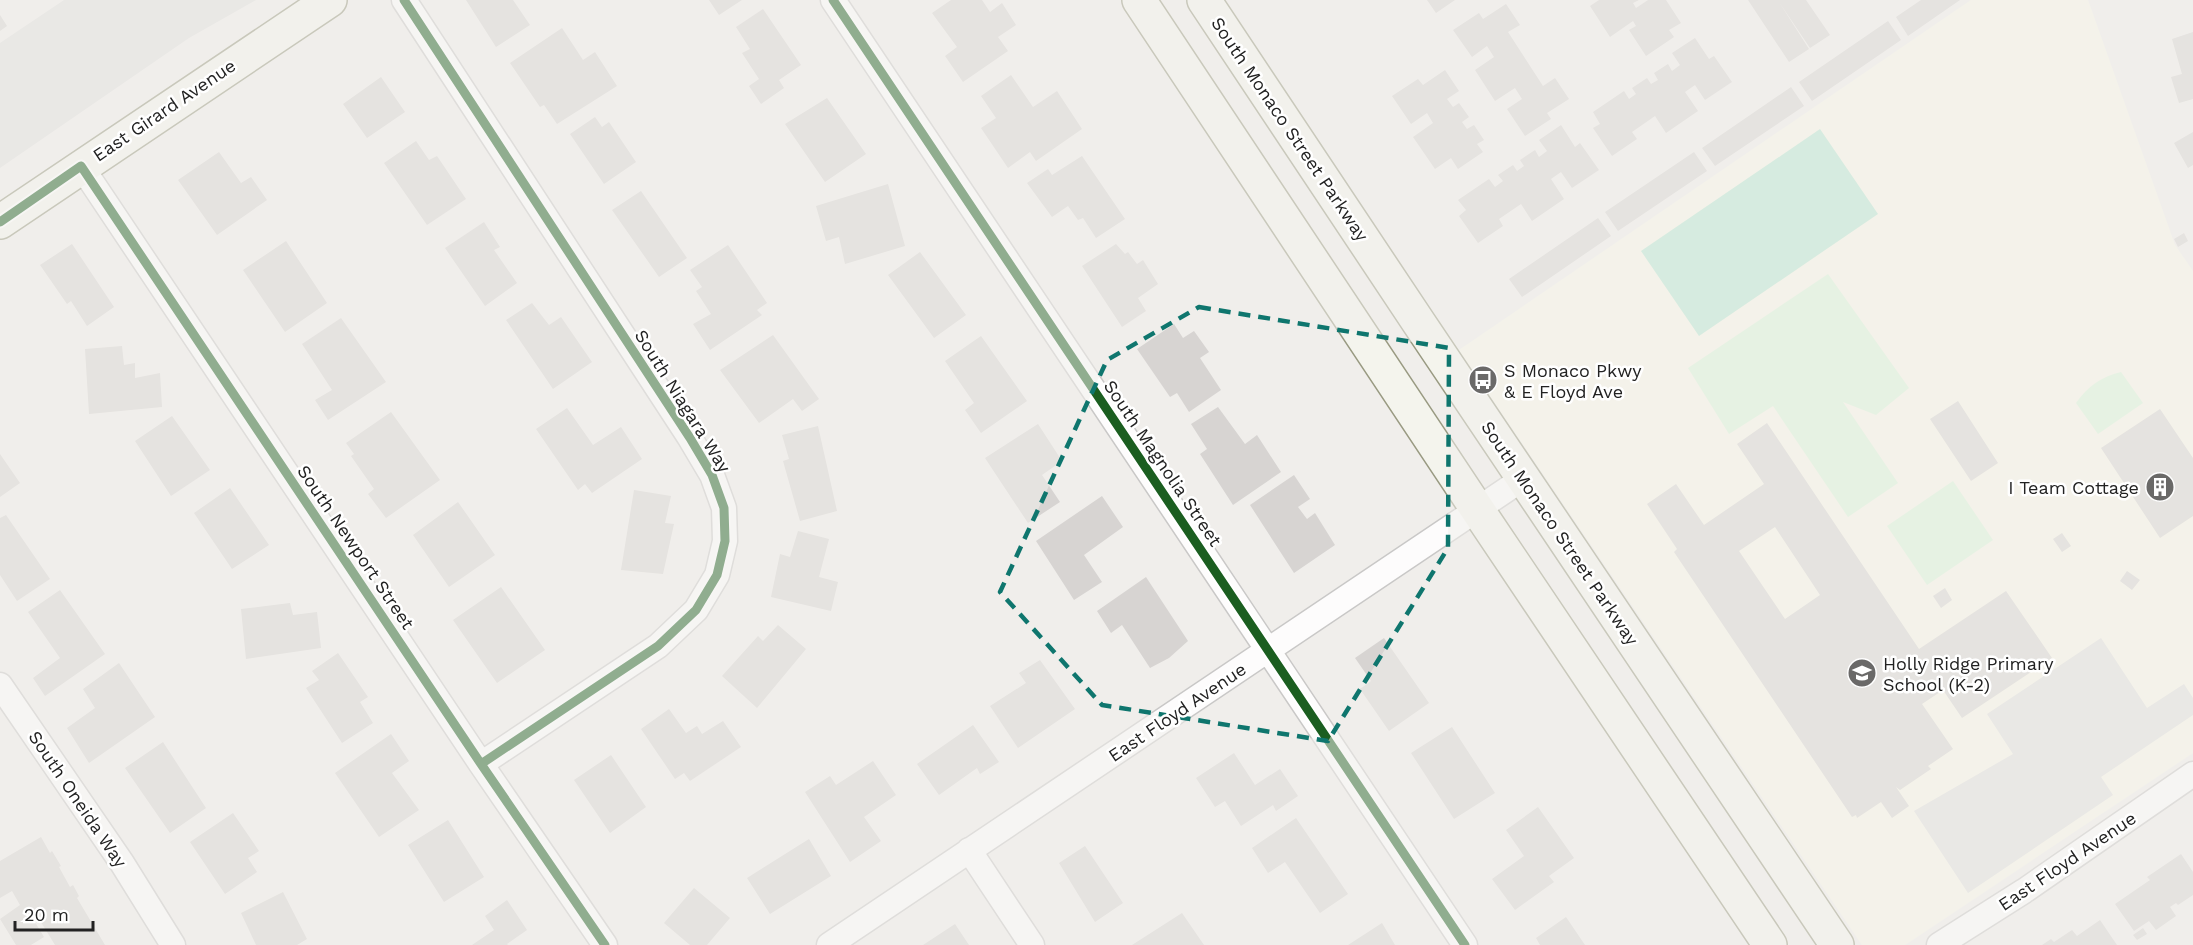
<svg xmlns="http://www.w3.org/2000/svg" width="2193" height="945" font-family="'Work Sans',sans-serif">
	<rect width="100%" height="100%" fill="#f0eeeb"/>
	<!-- education -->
	<path fill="#f8f7e8" d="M1971,0H2088L2175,245L2193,271V753L1905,945H1862L1459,350Z"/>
	<!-- park -->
	<path fill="#daf5da" d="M1828,274L1909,388L1876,415L1843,402L1898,483L1848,517L1773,406L1729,434L1688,368Z
		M2121,372L2143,403L2098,434L2076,403C2088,386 2101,377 2121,372Z
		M1953,481L1993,540L1927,585L1887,526Z"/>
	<!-- pitch -->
	<path fill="#b7e6d2" d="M1820,129L1878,214L1699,336L1641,251Z"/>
	<!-- parking -->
	<path fill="#e0dfde" d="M64,0H256L189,38L0,168V43Z
		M2101,638L2147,708L2184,684L2193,698V715L2101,777L2113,795L1968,893L1914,811L2013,754L1987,714Z"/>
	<!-- building -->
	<path fill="#d7d4d2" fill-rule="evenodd" d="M466,0H513L530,25L496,47Z
		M709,0H742L719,15Z
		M951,0H982L990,12L1002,3L1016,25L998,37L1008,51L963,82L945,56L957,47L932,13Z
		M1427,0H1455L1436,13Z
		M1599,0H1639L1633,3L1636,8L1648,0H1666L1681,23L1669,30L1674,37L1646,56L1629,30L1636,26L1633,21L1610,37L1590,6Z
		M1748,0H1806L1830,35L1810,48L1779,2L1809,49L1789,62Z
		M1921,0H1960L1908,36L1896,17Z
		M1506,4L1520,25L1508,32L1543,86L1555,78L1569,99L1547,113L1551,119L1525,136L1507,109L1522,99L1515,88L1495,101L1475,70L1494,57L1487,46L1472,57L1453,30L1479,13L1483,19Z
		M763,9L801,65L779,80L784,88L761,104L749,86L759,79L742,53L750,49L736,27Z
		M0,15L7,26L0,31Z
		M1888,21L1901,40L1812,101L1799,82Z
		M562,28L583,60L595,52L617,86L557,124L544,105L540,107L510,63Z
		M2193,32V99L2179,103L2171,77L2182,74L2172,39Z
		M1695,38L1709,59L1714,56L1732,82L1705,100L1695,85L1685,92L1698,111L1666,133L1655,116L1632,132L1637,139L1612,156L1593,128L1600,124L1593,112L1624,91L1629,99L1636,94L1632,88L1647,78L1651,84L1658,80L1654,73L1668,64L1672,71L1680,65L1672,53Z
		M1445,70L1459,91L1447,99L1453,107L1459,103L1469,117L1462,122L1467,129L1474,125L1484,140L1477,144L1483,152L1458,169L1451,158L1435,169L1413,137L1433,123L1427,113L1411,124L1392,96L1418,79L1423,85Z
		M1011,75L1033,107L1057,91L1082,129L1036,161L1030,152L1008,168L981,128L996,118L981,96Z
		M381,77L405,112L367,138L343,104Z
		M1791,87L1804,106L1715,166L1702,148Z
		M827,98L866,154L825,182L785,124Z
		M595,117L602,127L609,122L636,162L604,184L570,134Z
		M1561,125L1575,147L1580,143L1599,170L1572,188L1561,172L1551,179L1564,199L1532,221L1521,204L1499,219L1503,226L1478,243L1459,216L1466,210L1458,200L1489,179L1495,187L1503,181L1498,175L1513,165L1517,171L1524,166L1520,160L1535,150L1539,157L1547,151L1539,140Z
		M2193,132V165L2188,168L2174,143Z
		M416,141L429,160L437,156L466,199L427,225L384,163Z
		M219,152L241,183L251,177L267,200L217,235L178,180Z
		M1694,152L1707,171L1618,231L1605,212Z
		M1082,156L1125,219L1096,238L1083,218L1078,220L1068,206L1052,217L1027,183L1048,169L1052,175Z
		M888,184L905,246L845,264L839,237L826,241L816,206Z
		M641,191L687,258L659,277L612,210Z
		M1598,218L1611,236L1522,297L1509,279Z
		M484,222L500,247L494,250L517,283L485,306L445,248Z
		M2184,233L2188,241L2178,247L2174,239Z
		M286,241L327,303L285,332L243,270Z
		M72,244L114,307L87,326L71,301L67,304L40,265Z
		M1116,244L1125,254L1128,252L1137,264L1143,260L1158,284L1138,298L1146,311L1122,327L1082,266Z
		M728,245L767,303L757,310L762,315L710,350L693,324L711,314L696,291L702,287L690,270Z
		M920,252L966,315L934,338L888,275Z
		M532,303L549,325L561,317L592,362L553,389L506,320Z
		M341,318L386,382L328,420L315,400L332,390L302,344Z
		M1174,324L1183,338L1194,331L1209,352L1200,358L1221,390L1189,412L1177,393L1170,397L1137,349Z
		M773,335L819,399L802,411L793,399L759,423L720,370Z
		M981,336L1027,401L981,433L965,410L974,403L945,361Z
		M122,346L124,365L135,363V378L160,373L162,407L89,414L85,349Z
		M1958,401L1998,463L1971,481L1930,419Z
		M1218,407L1245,444L1257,435L1281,472L1233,505L1200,454L1207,449L1191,424Z
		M567,408L593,445L621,427L642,459L592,493L585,484L578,490L536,429Z
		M2160,409L2193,458V516L2160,538L2101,448Z
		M391,412L440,480L386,518L368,494L374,489L351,456L354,454L346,443Z
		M172,416L210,470L171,496L135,441Z
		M1767,423L1919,649L2006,591L2052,658L1962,718L1943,690L1922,704L1953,749L1928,766L1931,769L1900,790L1896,787L1909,806L1892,818L1881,802L1857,818L1856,815L1852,817L1674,552L1677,549L1647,504L1676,484L1704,525L1764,484L1737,444ZM1775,527L1820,595L1785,619L1739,551Z
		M1038,424L1062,461L1042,475L1060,502L1028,523L985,458Z
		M818,426L837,511L800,521L783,461L789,459L782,435Z
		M0,454L20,483L0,497Z
		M1294,475L1310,499L1298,507L1307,519L1315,513L1335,545L1294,573L1250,505Z
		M230,488L269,545L232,569L194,513Z
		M634,490L671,496L665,523L674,524L663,574L621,570Z
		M1102,496L1123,527L1084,555L1102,582L1074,600L1036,541Z
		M458,502L495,555L449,587L413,535Z
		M6,515L50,579L17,601L0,575V518Z
		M798,531L829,539L819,577L838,582L831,611L771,597L780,554L790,557Z
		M2062,533L2071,546L2062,552L2053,539Z
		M2127,571L2140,580L2132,590L2120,581Z
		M1146,577L1188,641L1169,658L1150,668L1122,625L1111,633L1097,611Z
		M501,587L545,650L497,683L453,620Z
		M1945,588L1952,600L1941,608L1933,596Z
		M60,590L105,654L45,696L33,678L60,658L28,612Z
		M290,603L293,615L317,612L321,648L246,659L241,609Z
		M778,625L806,649L757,708L722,676L758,636L763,641Z
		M1384,638L1429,703L1389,731L1360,689L1371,681L1355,658Z
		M338,653L368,697L360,702L373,723L342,743L306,688L319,680L312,671Z
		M1040,660L1075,709L1018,748L990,706L1026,683L1019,673Z
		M119,663L155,717L89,763L67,728L95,708L83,689Z
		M669,709L686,733L697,726L702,734L723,721L741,747L690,781L684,773L675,779L641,729Z
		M973,725L999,762L980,774L977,768L939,795L917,764Z
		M1452,727L1495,793L1454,819L1411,753Z
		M391,734L409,761L392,773L419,810L379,837L335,773Z
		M163,742L206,808L170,833L125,768Z
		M1234,753L1255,785L1280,769L1298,796L1276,811L1273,805L1241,826L1225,801L1215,807L1196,778Z
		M611,755L646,807L610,833L574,780Z
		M873,761L896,795L864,817L881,841L850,862L805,792L830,776L836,785Z
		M1538,807L1574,858L1549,876L1554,882L1515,910L1492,879L1524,856L1506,830Z
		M233,813L259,851L248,858L257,872L225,894L190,842Z
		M1296,818L1348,894L1320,913L1285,862L1268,873L1252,848Z
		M448,820L484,877L444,902L408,845Z
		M41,837L50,853L52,851L61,866L59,867L70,887L73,885L79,896L77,898L105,945H55L36,914L32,917L44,937L31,945H16L0,919L20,905L12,891L0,898V861Z
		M809,839L831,876L770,914L747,878Z
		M1085,846L1123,903L1095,922L1059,863Z
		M2181,854L2193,872V895L2178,905L2176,903L2170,907L2176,916L2156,930L2149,921L2134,931L2115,904L2150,880L2147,877Z
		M694,888L730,918L707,945H690L664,923Z
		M283,892L307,939L297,945H256L241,913Z
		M507,900L527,930L507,944L508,945H472L494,930L485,916Z
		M1182,913L1204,945H1132Z
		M1566,917L1585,945H1540L1536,938Z
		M2100,920L2117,945H2042L2051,939L2054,942L2072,930L2077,936Z
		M1382,923L1395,945H1348Z
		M955,924L969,945H923Z
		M2143,928L2147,934L2137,940L2133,935Z"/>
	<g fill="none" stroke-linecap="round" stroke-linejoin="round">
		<!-- street casing -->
		<g stroke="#c9c8c7" stroke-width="27">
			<path id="street" d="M404,0L690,438L712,475L724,508L725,541L717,575L696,610L658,646L481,764
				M833,0L1465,945
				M81,166L481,764L605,945
				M0,685L122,863L173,945
				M969,850L1032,945
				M829,945L1524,478
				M1939,945L2024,891L2193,774"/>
		</g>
		<!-- secondary casing -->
		<g stroke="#999a82" stroke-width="36">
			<path id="secondary" d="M1139,0L1477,509L1770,945
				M1204,0L1419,323L1837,945
				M0,222L330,0"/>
		</g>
		<!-- street -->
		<use href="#street" stroke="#fdfcfc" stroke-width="24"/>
		<!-- secondary -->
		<use href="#secondary" stroke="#f4f4ed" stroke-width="33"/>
		<!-- cycleway casing -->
		<g stroke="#fff" stroke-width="13">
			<path id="cycleway" d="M404,0L690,438L712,475L724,508L725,541L717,575L696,610L658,646L481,764
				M833,0L1465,945
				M0,222L81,166L481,764L605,945"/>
		</g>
		<!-- cycleway -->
		<use href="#cycleway" stroke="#1b5e20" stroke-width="9"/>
	</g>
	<!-- marked area -->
	<path d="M0 0H2193V945H0ZM1199,307L1449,348L1448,548L1328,741L1102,705L1000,592L1107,360Z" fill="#f0eeeb" fill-opacity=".55" fill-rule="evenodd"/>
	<path fill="none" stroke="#0f766e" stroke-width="4.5" stroke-dasharray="12 8" stroke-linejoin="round" d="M1199,307L1449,348L1448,548L1328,741L1102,705L1000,592L1107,360Z"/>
	<!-- icons -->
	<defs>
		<g id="bus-disc" transform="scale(1.5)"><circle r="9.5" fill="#6a6968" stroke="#fff"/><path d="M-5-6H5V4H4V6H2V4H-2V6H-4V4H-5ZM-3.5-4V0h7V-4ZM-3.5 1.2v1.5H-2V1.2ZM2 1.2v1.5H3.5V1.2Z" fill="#fff"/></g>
		<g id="building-disc" transform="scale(1.5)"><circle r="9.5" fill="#6a6968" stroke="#fff"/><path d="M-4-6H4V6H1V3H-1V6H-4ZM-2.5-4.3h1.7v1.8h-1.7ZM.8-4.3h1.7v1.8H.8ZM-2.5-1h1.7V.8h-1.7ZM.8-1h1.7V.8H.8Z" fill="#fff"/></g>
		<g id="school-disc" transform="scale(1.5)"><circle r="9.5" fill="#6a6968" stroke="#fff"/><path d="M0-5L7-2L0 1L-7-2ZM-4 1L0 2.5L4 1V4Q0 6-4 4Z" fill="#fff"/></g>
	</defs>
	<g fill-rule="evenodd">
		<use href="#bus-disc" x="1483" y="380"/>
		<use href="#building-disc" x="2160" y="487"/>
		<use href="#school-disc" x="1862" y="673"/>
	</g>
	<g text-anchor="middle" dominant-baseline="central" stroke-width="5" stroke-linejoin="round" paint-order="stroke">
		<!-- street labels -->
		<g font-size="18" fill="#222" stroke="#fff">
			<text transform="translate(164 110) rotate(-34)">East Girard Avenue</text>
			<text transform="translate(1290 129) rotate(56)">South Monaco Street Parkway</text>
			<text transform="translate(683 401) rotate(58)">South Niagara Way</text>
			<text transform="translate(1163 463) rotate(56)">South Magnolia Street</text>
			<text transform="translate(1560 533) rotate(56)">South Monaco Street Parkway</text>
			<text transform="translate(356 547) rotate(56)">South Newport Street</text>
			<text transform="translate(1177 712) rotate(-34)">East Floyd Avenue</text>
			<text transform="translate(78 799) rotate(56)">South Oneida Way</text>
			<text transform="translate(2067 861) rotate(-34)">East Floyd Avenue</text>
		</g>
		<!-- poi labels -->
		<g font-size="18" fill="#222" stroke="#fff" text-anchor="start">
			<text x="1504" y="370">S Monaco Pkwy<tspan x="1504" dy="21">&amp; E Floyd Ave</tspan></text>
			<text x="2139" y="487" text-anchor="end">I Team Cottage</text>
			<text x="1883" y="663">Holly Ridge Primary<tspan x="1883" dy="21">School (K-2)</tspan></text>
		</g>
	</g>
	<!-- scale -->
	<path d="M15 921v9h78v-9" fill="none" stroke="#222222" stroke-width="3"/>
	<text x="24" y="921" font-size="18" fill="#222222" stroke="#ffffff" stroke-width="4.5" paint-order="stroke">20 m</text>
</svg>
